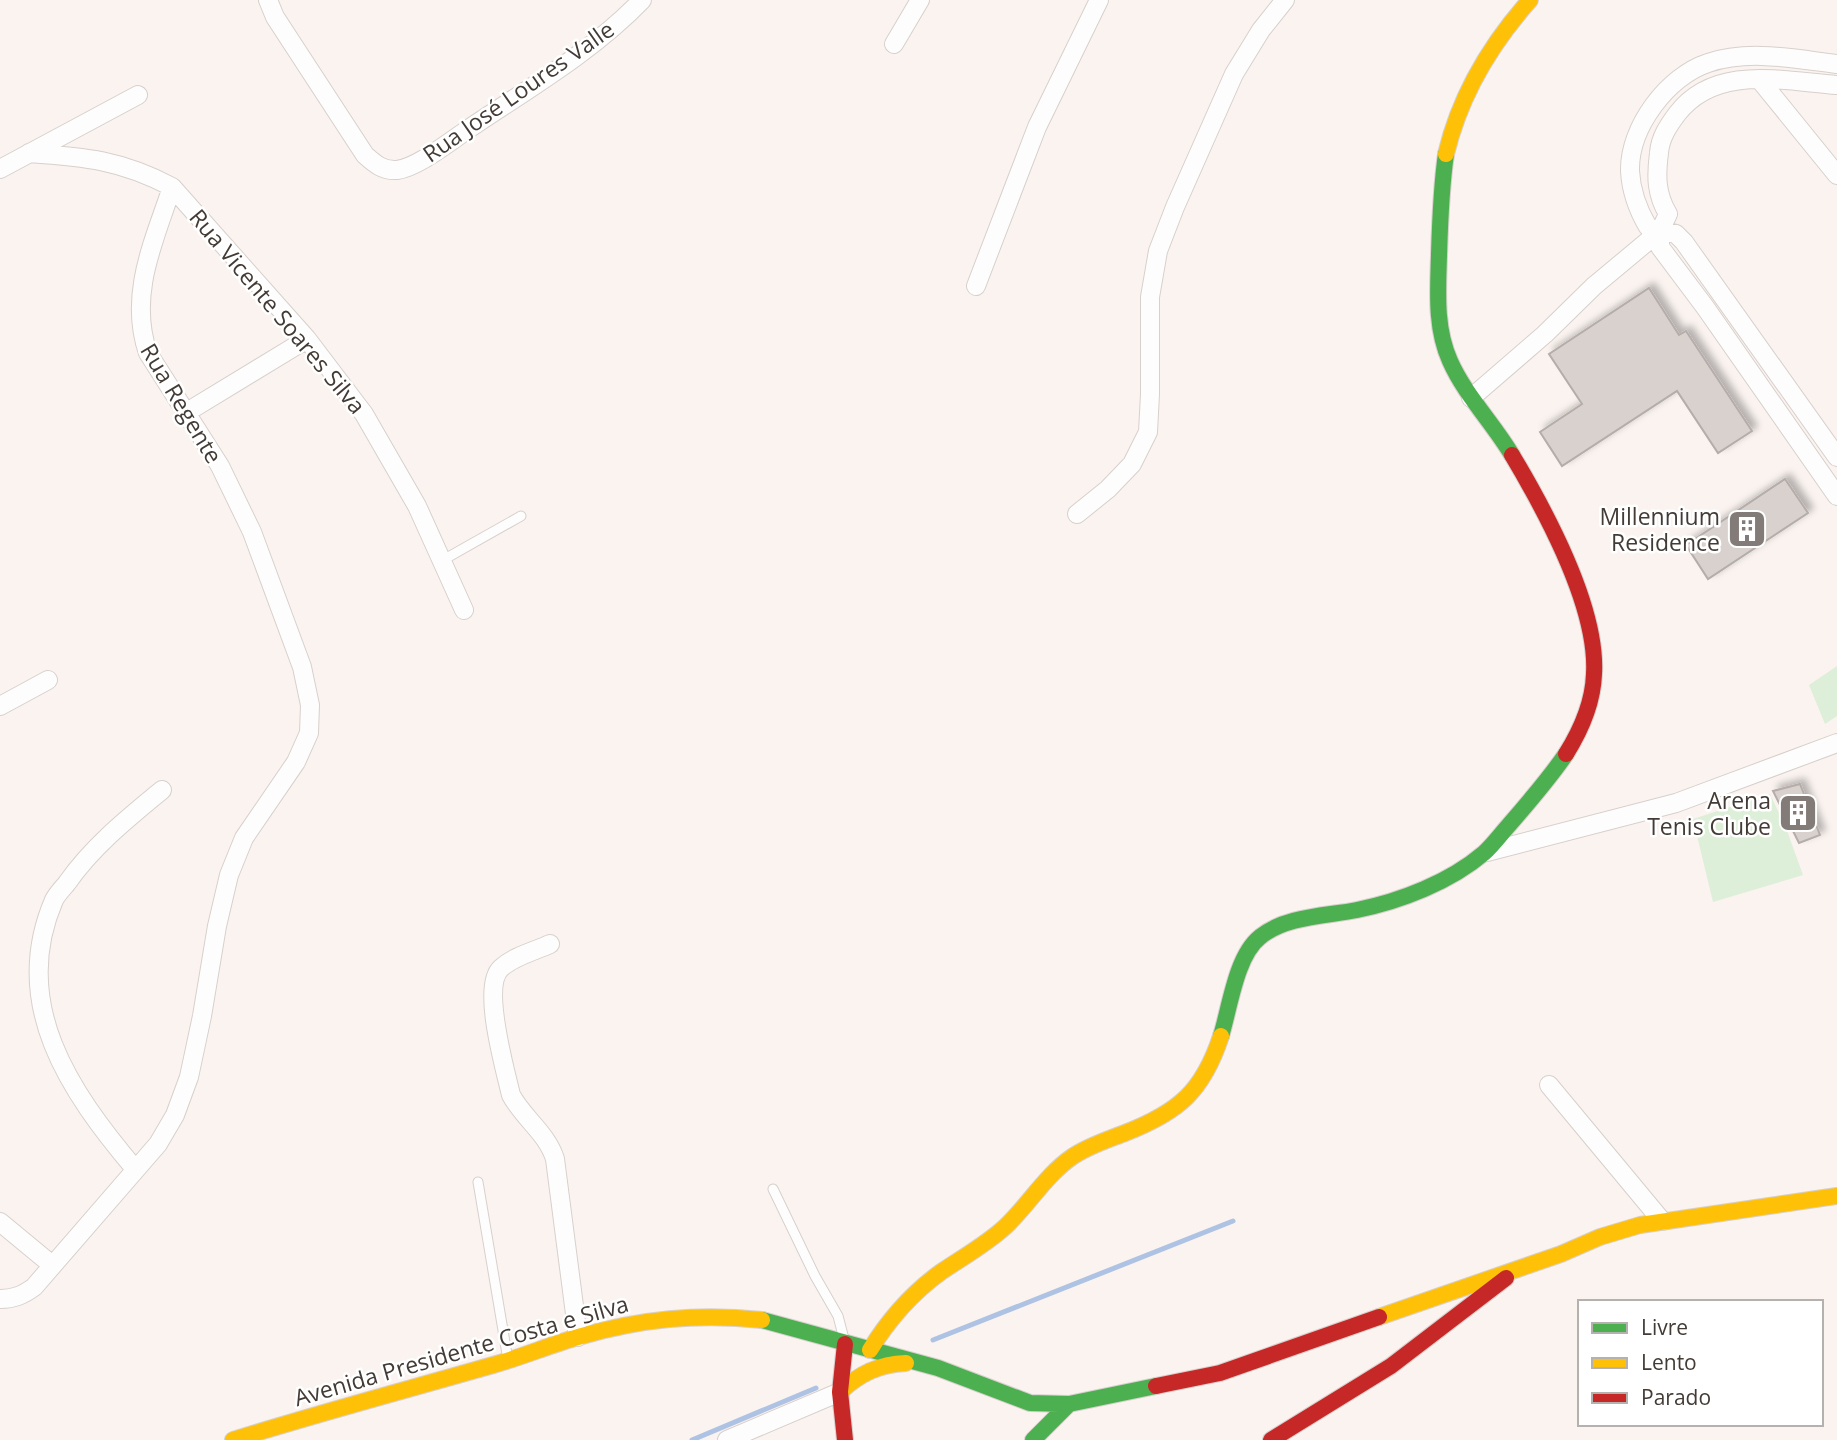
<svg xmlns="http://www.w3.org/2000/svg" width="1837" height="1440" font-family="'Open Sans',sans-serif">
	<defs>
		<filter id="shadow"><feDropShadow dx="5" dy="-5" stdDeviation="3.5" flood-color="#0004"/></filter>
	</defs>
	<rect width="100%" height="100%" fill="#faf3f0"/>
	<!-- green -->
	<path fill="#ddefd8" d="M1837,666V716L1825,724L1809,685Z
		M1770,794L1786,828L1803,875L1713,902L1693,819Z"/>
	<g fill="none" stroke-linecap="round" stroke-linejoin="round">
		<!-- stream -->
		<path stroke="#aec3e3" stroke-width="5" d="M933,1340L1233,1221
			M692,1440L816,1388"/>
	</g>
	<!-- building -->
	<path fill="#d8d1ce" stroke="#b4adaa" stroke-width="2" filter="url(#shadow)" d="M1649,288L1679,335L1686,331L1752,431L1718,453L1677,391L1562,466L1540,432L1582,404L1549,354Z
		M1785,479L1808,513L1708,579L1686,545Z
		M1800,784L1820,835L1799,843L1773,791Z"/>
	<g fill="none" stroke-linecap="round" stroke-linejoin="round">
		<!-- lane casing -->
		<g stroke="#d7d0cc" stroke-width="11">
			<path id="lane" d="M443,560L521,516
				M478,1182L508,1360
				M773,1189L815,1276L838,1316L844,1339"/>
		</g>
		<!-- street casing -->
		<g stroke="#d7d0cc" stroke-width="20">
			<path id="street" d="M268,0L275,17L365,155C375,164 383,171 397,170C418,167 449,142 467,130C526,90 592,52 642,0
				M894,44L920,0
				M1837,64C1795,59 1749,49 1708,63C1668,76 1629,127 1630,171C1631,190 1638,210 1648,227L1676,234L1684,242L1837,457
				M1759,79L1837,175
				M1837,85C1782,81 1715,64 1677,114C1668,126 1660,138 1659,153C1656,176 1656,194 1668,214L1660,231V247L1705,307L1837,496
				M29,153C85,157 121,160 172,187L307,339L364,414L417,506L464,610
				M0,169L138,95
				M976,286L1037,127L1099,0
				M1471,398L1545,334L1594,286L1660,231
				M187,412L307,339
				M1077,514L1108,489L1132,464L1148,432L1150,394V297L1158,251L1175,207L1234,74L1261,30L1285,0
				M0,706L48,680
				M1487,852L1676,803L1837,743
				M550,944C535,951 514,956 501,968C481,986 505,1069 511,1095C523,1118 547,1133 555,1159L578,1337
				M1549,1085L1662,1221
				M135,1169C70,1092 9,1004 54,900C57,894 63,888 67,883C93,846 128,818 162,790
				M0,1222L52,1265
				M0,1299C14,1299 23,1295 34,1287L158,1144L175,1115L189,1077L202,1016L217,926L229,875L244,838L296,762L309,733L310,705L302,667L252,532L220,466L148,353C128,295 154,241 172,187
				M727,1440L840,1392"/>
		</g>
		<!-- fast casing -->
		<g stroke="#d7d0cc" stroke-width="18">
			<path id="fast" d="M1446,154C1441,188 1440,221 1439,255C1438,291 1435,328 1450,361C1465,395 1493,423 1512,455
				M1221,1036C1230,1007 1236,956 1260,937C1285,916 1327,916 1357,910C1401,901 1450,882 1484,853C1493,845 1501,834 1509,825C1529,802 1549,779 1566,754
				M762,1320L938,1368L1030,1403L1069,1404L1156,1386
				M1033,1440L1069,1404"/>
		</g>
		<!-- slow casing -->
		<g stroke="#d7d0cc" stroke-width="18">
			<path id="slow" d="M1446,154C1460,95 1490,45 1530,0
				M1379,1317L1561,1254L1600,1237L1640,1225L1837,1196
				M870,1350C889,1319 912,1293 941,1272C963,1257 987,1244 1006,1226C1029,1204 1046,1175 1072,1157C1088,1146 1107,1140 1125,1133C1179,1112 1203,1091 1221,1036
				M840,1392C859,1374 879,1364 906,1363
				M233,1440C319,1413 406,1390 493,1365C522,1357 550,1345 578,1337C640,1319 698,1313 762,1320"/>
		</g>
		<!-- jam casing -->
		<g stroke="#d7d0cc" stroke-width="18">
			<path id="jam" d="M1512,455C1546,512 1598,607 1594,674C1593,703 1581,730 1566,754
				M845,1344L840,1392L845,1440
				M1156,1386L1220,1373L1379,1317
				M1271,1440L1391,1366L1506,1278"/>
		</g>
		<!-- lane -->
		<use href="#lane" stroke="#fefdfd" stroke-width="9"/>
		<!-- street -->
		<use href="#street" stroke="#fefdfd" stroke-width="18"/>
		<!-- fast -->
		<use href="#fast" stroke="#4caf50" stroke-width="16"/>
		<!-- slow -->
		<use href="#slow" stroke="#ffc107" stroke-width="16"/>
		<!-- jam -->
		<use href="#jam" stroke="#c62828" stroke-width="16"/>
	</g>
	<!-- icons -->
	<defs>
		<g id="building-square" transform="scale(2.0125)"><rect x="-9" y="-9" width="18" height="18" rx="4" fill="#837b77" stroke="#fff"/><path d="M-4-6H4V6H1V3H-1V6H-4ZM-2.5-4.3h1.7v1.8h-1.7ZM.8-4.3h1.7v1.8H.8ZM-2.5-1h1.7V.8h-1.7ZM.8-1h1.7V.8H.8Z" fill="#fff"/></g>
	</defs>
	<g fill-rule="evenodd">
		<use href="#building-square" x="1747" y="529"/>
		<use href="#building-square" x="1798" y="813"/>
	</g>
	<g text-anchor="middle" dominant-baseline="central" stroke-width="5" stroke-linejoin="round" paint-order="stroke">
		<!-- street labels -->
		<g font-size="23" fill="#433b36" stroke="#fff">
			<text transform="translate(518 91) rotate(-35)">Rua José Loures Valle</text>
			<text transform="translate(278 311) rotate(50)">Rua Vicente Soares Silva</text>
			<text transform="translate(182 403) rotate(59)">Rua Regente</text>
			<text transform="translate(461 1350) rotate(-16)">Avenida Presidente Costa e Silva</text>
		</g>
		<!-- poi labels -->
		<g font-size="23" fill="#433b36" stroke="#fff" text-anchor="end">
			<text x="1720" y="516">Millennium<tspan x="1720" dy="26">Residence</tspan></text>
			<text x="1771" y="800">Arena<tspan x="1771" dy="26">Tenis Clube</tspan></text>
		</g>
	</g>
	<!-- legend -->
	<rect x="1578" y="1300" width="245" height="126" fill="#ffffff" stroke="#b4b1af" stroke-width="2"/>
	<rect x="1592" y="1323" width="35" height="10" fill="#4caf50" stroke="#b4b1af" stroke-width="2"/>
	<text x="1641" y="1335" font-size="21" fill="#433b36">Livre</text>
	<rect x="1592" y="1358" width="35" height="10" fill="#ffc107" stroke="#b4b1af" stroke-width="2"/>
	<text x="1641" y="1370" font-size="21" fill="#433b36">Lento</text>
	<rect x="1592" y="1393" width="35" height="10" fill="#c62828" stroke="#b4b1af" stroke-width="2"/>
	<text x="1641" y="1405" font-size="21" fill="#433b36">Parado</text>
</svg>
